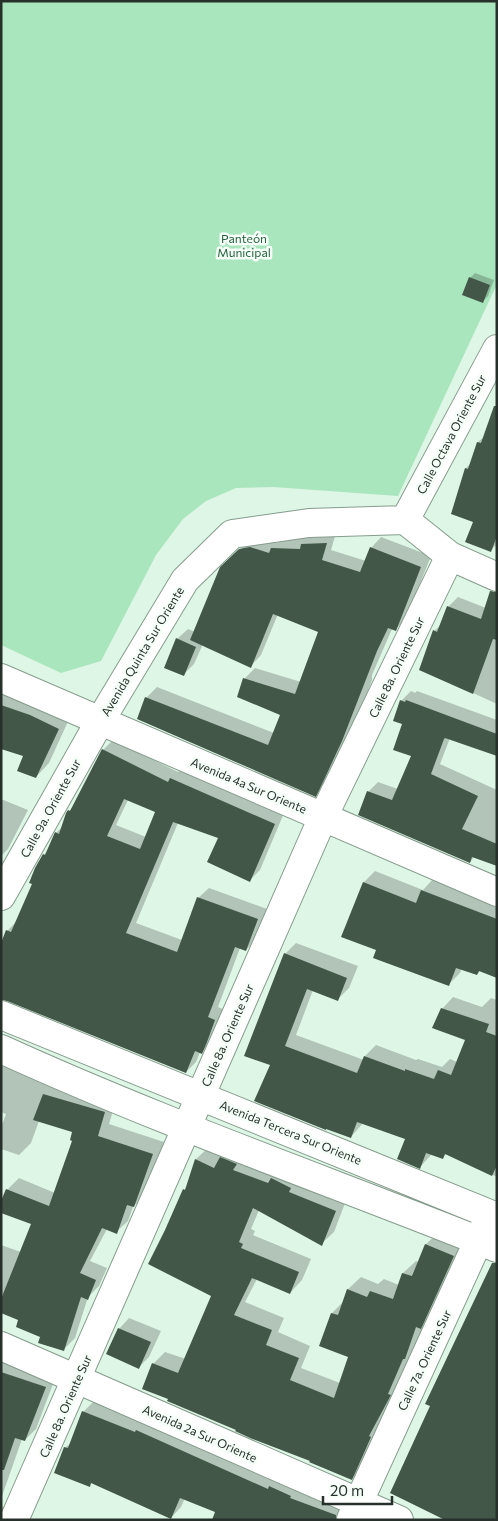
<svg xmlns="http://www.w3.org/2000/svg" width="498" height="1521" font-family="Commissioner,sans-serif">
	<rect width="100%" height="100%" fill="#def6e5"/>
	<!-- green -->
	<path fill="#a9e5bd" d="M1,1H497V284L398,496L273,487L236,488L206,501L183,519L156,555L101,661L61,673L1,645Z"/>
	<!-- shadow -->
	<path fill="#0003" fill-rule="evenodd" d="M475,273L494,280L488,296L482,302L470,278Z
		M497,407V544L491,550L474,522L452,513L466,468L471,463L478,442L485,436Z
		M336,533L331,550L366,561L371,548L381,537L431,556L406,619L395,630L392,629L372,675V680L367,694L353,730L326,785L315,795L146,698L157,687L274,733L281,714L238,696L245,678L255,668L301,682L319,631L278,614L261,655L251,666L203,644L194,664L184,674L177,639L188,629L195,632L222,568L251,539L261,537L278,543L282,538H308L312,534Z
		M497,590V704L421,669L434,631L442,624L448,607L458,597L486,608L489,597Z
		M1,686L71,715L49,763L36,777L25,756L1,748Z
		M411,691L415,693L417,691L497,720V755L450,738L440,764L497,790V865L474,857L470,862L368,792L378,782L398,789L412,755L403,723L401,701Z
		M113,740L178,772L181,769L284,813L260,870L250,880L220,837L178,823L136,923L182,940L198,898L209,888L267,909L256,940L246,950L240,948L218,1007L225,1010L212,1042L202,1052H200L196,1062L186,1072L7,931L17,921L44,855L48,850L56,833L63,826L69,811L74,806L103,750ZM128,800L157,812L146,837L116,825Z
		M1,799L28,810L8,849L1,856Z
		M375,871L423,890L433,879L491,901L490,905L497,908V977L480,971L477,974L462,968L460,973L449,984L378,950L343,936L364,882Z
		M296,943L358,966L349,988L338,999L313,990L296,1035L364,1060L365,1056L376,1045L416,1060L418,1059L442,1067L450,1059L457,1062L467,1039L442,1009L453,997L482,1007L491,998L497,1000V1177L447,1153L442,1158L432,1154L420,1167L407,1138L363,1123L351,1137L271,1064L285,954Z
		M1,1055L116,1101L109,1124L164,1142L146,1194L133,1207L128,1221L116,1232L107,1229L90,1261L107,1268L99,1286L88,1297L75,1338L63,1350L20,1319L1,1312V1245L21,1252L32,1223L7,1190L19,1178L55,1193L74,1140V1131L39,1121L31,1143L19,1155L1,1149V1128L6,1114L1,1112Z
		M209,1147L347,1198L334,1232L321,1244L259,1210L251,1229L255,1231L253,1235L311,1259L302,1280L290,1293L257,1279L245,1302L284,1318L278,1332L310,1346L301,1368L340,1383L350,1356L320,1346L332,1313L344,1301L348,1289L361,1277L378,1284L384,1279L399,1285L403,1273L416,1261L419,1262L426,1244L439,1232L466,1243L433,1315L425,1323L417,1345L414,1349L399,1381L364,1466L352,1478L169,1398L153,1364L165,1352L186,1359L213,1295L184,1190L188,1186L196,1159Z
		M129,1318L161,1331L149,1357L139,1367L119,1329Z
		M1,1352L56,1376L36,1429L25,1440L22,1439L1,1499Z
		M94,1401L346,1507L351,1520H213L217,1511L185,1498L181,1507L171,1518L92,1482L89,1485L65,1448L72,1442L84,1411Z
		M1,1506L10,1509L1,1520Z"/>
	<!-- building -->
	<path fill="#435749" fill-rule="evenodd" d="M469,277L490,285L483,303L462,295Z
		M494,406H497V536L491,552L465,542L473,522L451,514L465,468L468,469L477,442L481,443Z
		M327,543L322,560L360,572L370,547L421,567L396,631L388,628L377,651L342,741L316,797L137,719L145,697L268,745L280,715L237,697L243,678L295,694L318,632L273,614L251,668L190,640L220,567L239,549L250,547L269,553L271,548L300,549L301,544Z
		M490,591L497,592V640L493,639L473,694L419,670L433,630L437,632L447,606L481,619Z
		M176,638L196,647L184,676L164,668Z
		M400,700L405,702L406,700L497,734V756L445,738L444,739L431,774L478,796L462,829L497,844V866L472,857L470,863L358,815L367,791L392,800L411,756L393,750L402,724L393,721Z
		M1,705L30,715L59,729L36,778L17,771L23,756L1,749Z
		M102,749L168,782L170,778L275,824L250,882L207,862L218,838L173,822L126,933L177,952L197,897L258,919L246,951L235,947L208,1017L215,1020L207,1042L202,1054L195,1051L186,1073L7,1001L1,1000V943L6,930L11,932L32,884L29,883L35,868L43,854L45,855L55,832L59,834L66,813L68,810L70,811ZM124,799L155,812L140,849L107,836Z
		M363,882L416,903L421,890L497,919V978L479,971L477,975L456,968L449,986L373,958L376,950L341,937Z
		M284,953L347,978L338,1001L307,989L285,1046L357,1073L364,1056L405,1071V1069L434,1079L438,1070L451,1075L465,1040L432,1028L441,1008L489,1024L486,1032L497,1036V1165L492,1176L445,1154L443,1159L426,1153L420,1169L397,1159L405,1139L357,1122L351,1138L326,1129V1130L254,1101L270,1065L244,1056Z
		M43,1094L105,1112L98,1136L153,1154L134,1207L127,1205L117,1234L102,1228L80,1273L96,1280L88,1300L81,1297L64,1351L38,1343L40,1337L16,1327L18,1320L1,1313V1299L31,1224L1,1213V1201L6,1189L49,1206L72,1141L70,1140L72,1132L33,1120Z
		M220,1157L237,1164L233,1170L268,1183L271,1178L291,1188L289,1192L336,1211L322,1246L253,1208L239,1242L243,1244L241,1248L299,1272L290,1294L252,1278L234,1315L272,1330L266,1345L299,1358L290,1380L334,1398L348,1357L319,1346L331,1313L338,1315L347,1289L367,1297L370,1291L393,1299L402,1273L412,1276L425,1244L454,1256L421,1329L416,1327L405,1359H403L388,1394L391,1395L369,1436L371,1437L352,1480L309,1462L310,1461L250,1438L235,1431L236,1430L167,1401L168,1399L142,1389L152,1363L178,1373L211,1296L148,1264L165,1230L183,1189L185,1190L195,1159L214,1168Z
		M492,1263H497V1520H445L390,1493L430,1406L425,1404Z
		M118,1328L151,1342L139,1369L106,1354Z
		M1,1372L46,1387L25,1441L15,1438L4,1470H1Z
		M82,1411L135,1432L136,1430L268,1489L269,1486L291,1496L290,1498L336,1515V1520H212L215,1512L180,1498L171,1519L91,1483L90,1487L54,1473L64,1447L68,1448Z"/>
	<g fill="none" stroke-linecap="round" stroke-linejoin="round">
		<!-- minor casing -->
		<g stroke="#869c8d" stroke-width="30">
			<path id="minor" d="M405,520L497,349
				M405,520L450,556L497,577
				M1,678L497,892
				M1,896L100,721L185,580L232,534L309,523L405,520
				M1,1015L497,1217
				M1,1049C163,1123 332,1182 497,1248
				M1,1346L399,1520
				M351,1519L486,1224
				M14,1520L323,817L450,556"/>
		</g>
		<!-- minor -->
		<use href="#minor" stroke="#fff" stroke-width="28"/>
	</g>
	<g text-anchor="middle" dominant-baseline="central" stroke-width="5" stroke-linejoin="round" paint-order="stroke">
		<!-- park labels -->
		<g font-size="12" fill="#24603c" stroke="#f5fff8">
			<text x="244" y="238">Panteón<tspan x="244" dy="14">Municipal</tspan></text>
		</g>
		<!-- street labels -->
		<g font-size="12" fill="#27302a" stroke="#f5fff8">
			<text transform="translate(451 434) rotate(-62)">Calle Octava Oriente Sur</text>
			<text transform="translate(142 651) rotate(-59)">Avenida Quinta Sur Oriente</text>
			<text transform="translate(396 667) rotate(-64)">Calle 8a. Oriente Sur</text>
			<text transform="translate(249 785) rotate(23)">Avenida 4a Sur Oriente</text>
			<text transform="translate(50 808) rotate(-61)">Calle 9a. Oriente Sur</text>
			<text transform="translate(227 1035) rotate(-66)">Calle 8a. Oriente Sur</text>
			<text transform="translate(291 1132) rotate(22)">Avenida Tercera Sur Oriente</text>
			<text transform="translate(424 1360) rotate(-65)">Calle 7a. Oriente Sur</text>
			<text transform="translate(65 1406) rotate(-66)">Calle 8a. Oriente Sur</text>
			<text transform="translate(200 1433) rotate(24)">Avenida 2a Sur Oriente</text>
		</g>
	</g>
	<!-- border -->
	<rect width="498" height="1521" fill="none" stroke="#27302a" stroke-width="5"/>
	<!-- scale -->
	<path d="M323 1496v8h69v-8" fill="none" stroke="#27302a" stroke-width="2.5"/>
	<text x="330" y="1496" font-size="15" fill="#27302a" stroke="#f5fff8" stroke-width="4" paint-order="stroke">20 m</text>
</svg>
